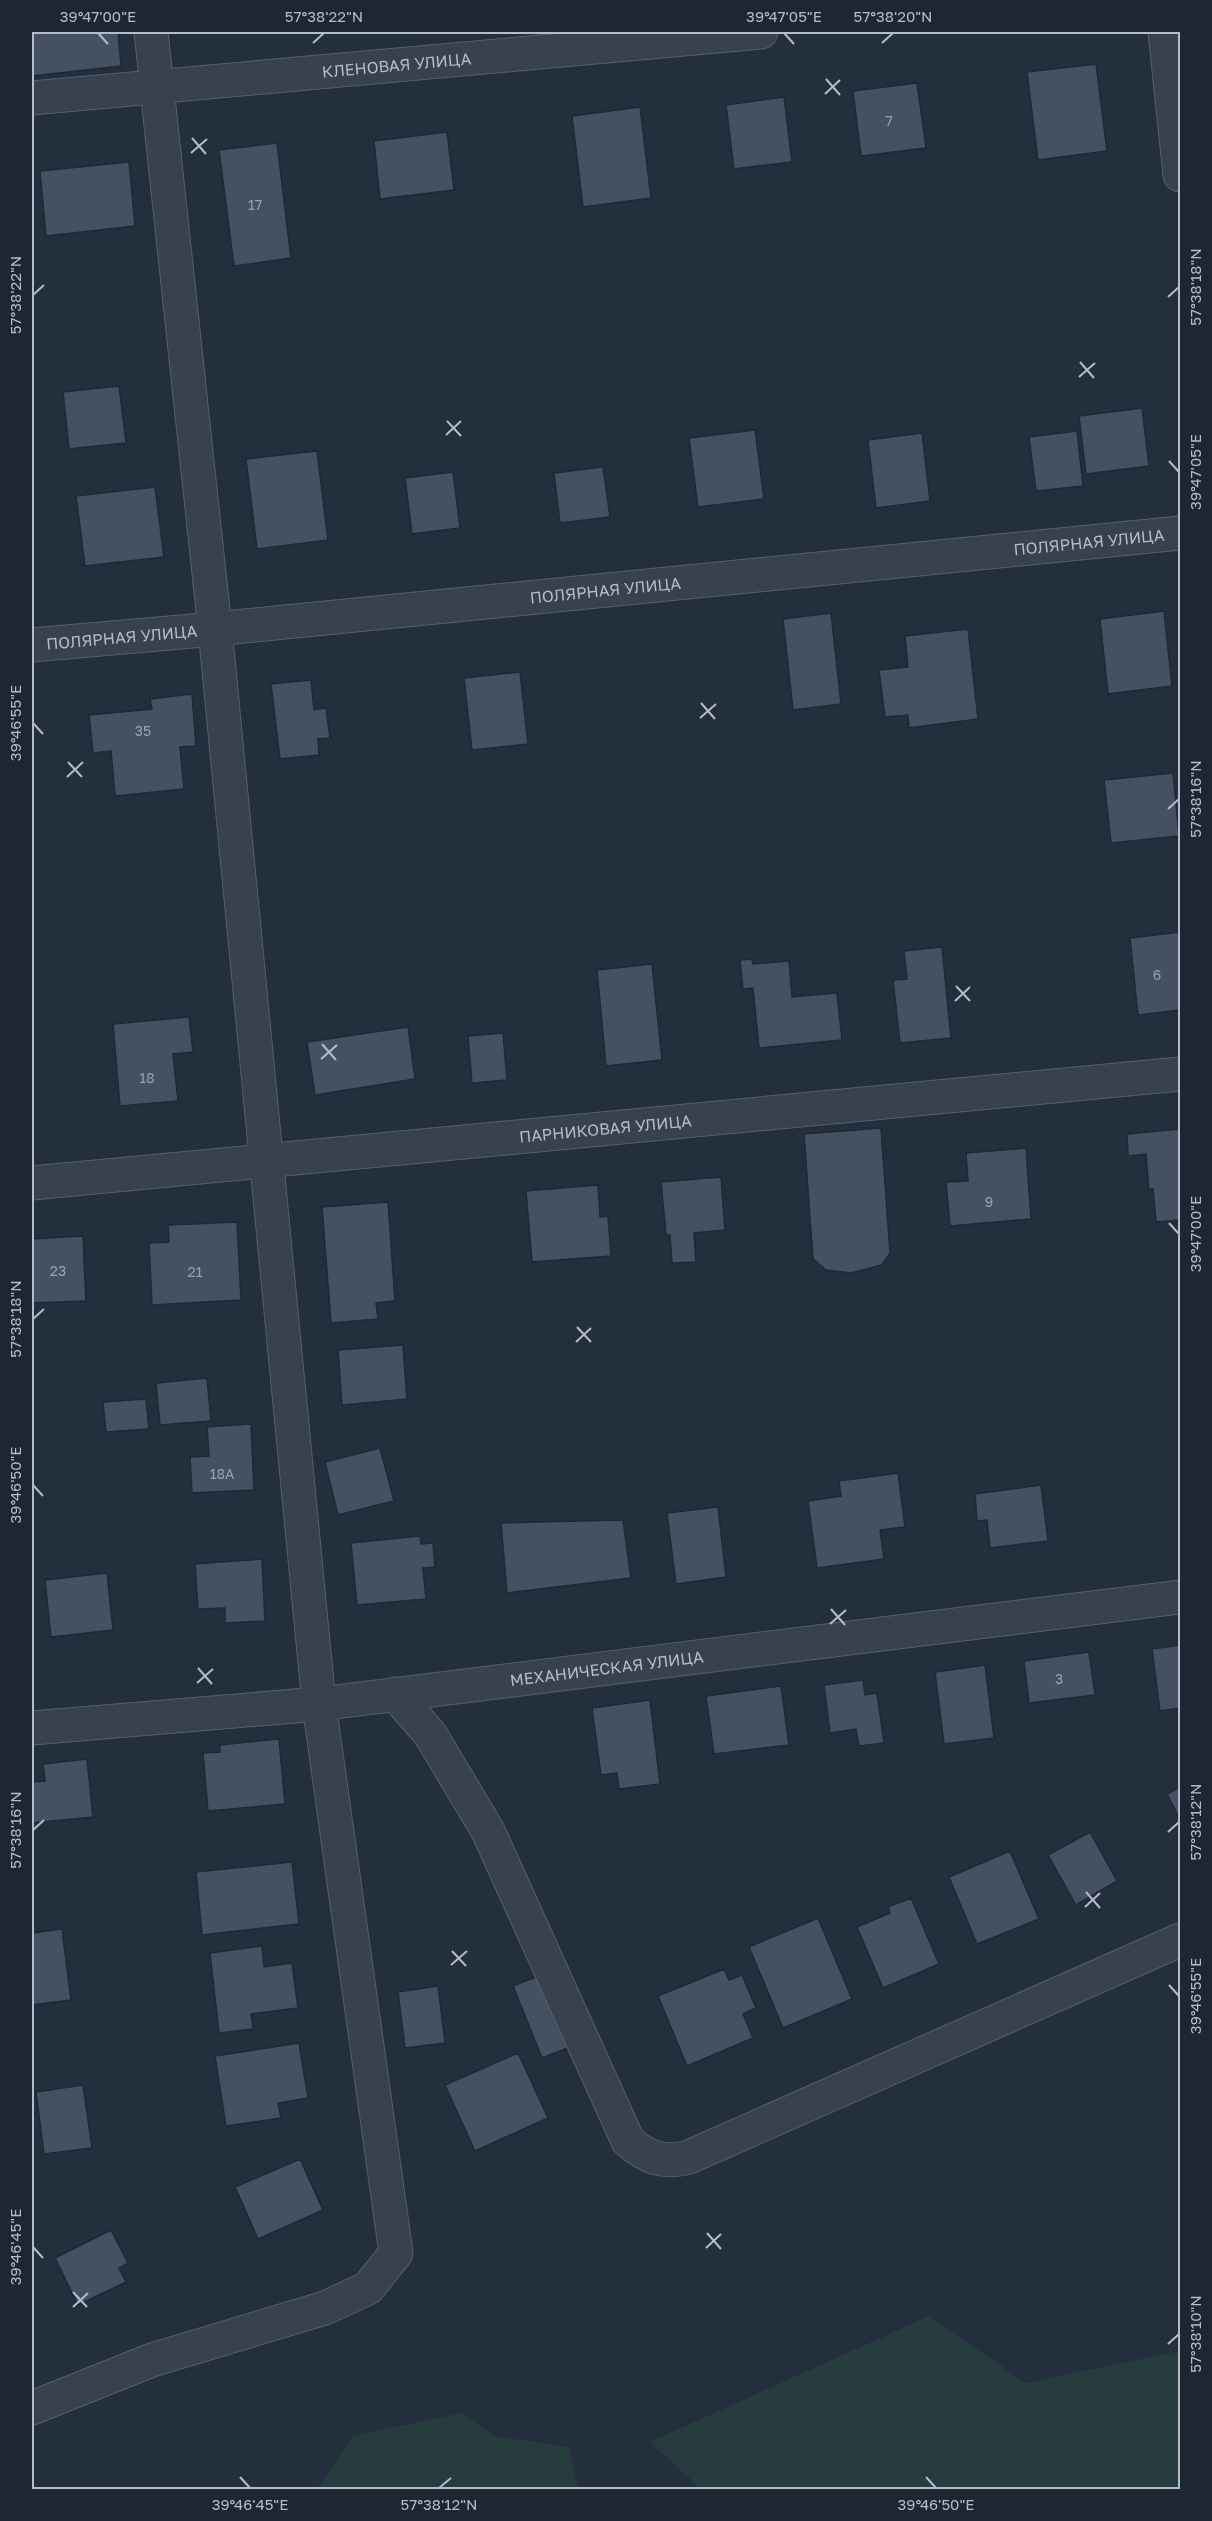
<svg xmlns="http://www.w3.org/2000/svg" width="1212" height="2521" font-family="'Golos Text',sans-serif">
	<rect width="100%" height="100%" fill="#242f3e"/>
	<!-- green -->
	<path fill="#263c3f" d="M929,2316L1026,2383L1180,2351V2489H701L650,2442Z
		M462,2413L494,2436L569,2447L578,2489H317L353,2436Z"/>
	<!-- building -->
	<path fill="#455162" stroke="#1f2835" stroke-width="1.5" d="M32,32H118L121,66L32,76Z
		M1096,64L1107,151L1038,160L1027,72Z
		M917,83L926,148L861,156L853,91Z
		M784,97L792,162L734,169L726,105Z
		M640,107L651,198L583,207L572,116Z
		M447,132L454,190L380,199L374,141Z
		M277,143L291,258L234,266L219,150Z
		M129,162L135,226L46,236L40,171Z
		M119,386L126,443L69,449L63,392Z
		M1142,408L1149,466L1086,474L1079,416Z
		M755,430L764,499L698,507L689,438Z
		M1077,431L1083,486L1036,491L1029,437Z
		M922,433L930,501L876,508L868,440Z
		M317,451L328,540L257,549L246,459Z
		M603,467L610,517L560,523L554,473Z
		M453,472L460,528L412,534L405,478Z
		M155,487L164,557L85,566L76,496Z
		M1164,611L1172,686L1108,694L1100,619Z
		M831,613L841,704L793,710L783,619Z
		M968,629L978,719L909,728L908,715L885,717L879,670L908,667L905,636Z
		M520,672L528,744L472,750L464,678Z
		M311,680L314,710L326,708L330,738L318,739L319,755L280,759L271,684Z
		M192,694L196,746L180,747L184,789L115,796L111,751L93,753L89,715L152,709L150,699Z
		M1173,773L1179,836L1111,843L1104,780Z
		M1180,932V1010L1138,1015L1130,938Z
		M942,947L951,1038L900,1043L893,980L907,979L904,951Z
		M752,959L753,964L789,961L792,997L837,993L842,1040L759,1048L753,988L743,989L740,960Z
		M652,964L662,1060L606,1066L597,970Z
		M189,1017L193,1052L173,1054L178,1101L120,1106L113,1024Z
		M408,1027L415,1079L315,1095L307,1042Z
		M503,1033L507,1080L472,1083L468,1036Z
		M881,1128L890,1253L882,1265L851,1273L826,1270L813,1259L804,1134Z
		M1180,1129V1220L1156,1222L1153,1189L1149,1190L1146,1154L1128,1156L1127,1134Z
		M1026,1148L1031,1219L950,1226L946,1182L968,1181L966,1153Z
		M721,1177L725,1230L694,1233L696,1262L672,1263L670,1235H666L661,1182Z
		M598,1185L600,1217L608,1216L611,1256L532,1262L526,1191Z
		M388,1202L395,1301L376,1303L378,1319L331,1323L322,1207Z
		M237,1222L241,1300L152,1305L149,1243L169,1242L168,1225Z
		M83,1236L86,1301L32,1303V1239Z
		M403,1345L407,1399L342,1405L338,1350Z
		M207,1378L211,1421L160,1425L156,1383Z
		M146,1399L149,1429L106,1432L103,1402Z
		M251,1424L254,1490L192,1493L190,1457L209,1456L207,1427Z
		M380,1448L394,1501L338,1515L325,1462Z
		M898,1473L905,1527L880,1530L884,1559L817,1568L808,1501L841,1496L839,1481Z
		M1041,1485L1048,1541L990,1548L987,1520L977,1521L975,1494Z
		M718,1507L726,1577L676,1584L667,1513Z
		M623,1520L631,1578L507,1593L501,1523Z
		M420,1536L421,1544L433,1543L435,1567L423,1568L426,1599L357,1605L351,1543Z
		M262,1559L265,1621L225,1623V1608L198,1609L195,1564Z
		M107,1573L113,1630L51,1637L45,1580Z
		M1180,1645V1708L1160,1711L1152,1649Z
		M1089,1652L1095,1695L1029,1703L1024,1661Z
		M985,1665L994,1738L944,1744L935,1672Z
		M863,1680L865,1695L877,1693L884,1743L859,1746L856,1729L830,1733L824,1685Z
		M781,1686L789,1745L714,1754L706,1696Z
		M650,1700L660,1784L619,1789L617,1773L601,1775L592,1708Z
		M279,1739L285,1804L208,1811L203,1753L220,1752V1745Z
		M87,1759L93,1817L32,1823V1782L45,1781L43,1764Z
		M1180,1787V1819L1167,1794Z
		M1090,1832L1117,1881L1076,1905L1048,1855Z
		M1010,1851L1039,1919L977,1944L949,1877Z
		M292,1862L299,1924L202,1935L196,1872Z
		M911,1898L939,1964L883,1988L857,1927L890,1913L888,1907Z
		M818,1918L852,1999L783,2028L749,1947Z
		M62,1929L71,2000L32,2005V1933Z
		M262,1946L264,1967L292,1963L298,2008L251,2014L253,2029L219,2033L210,1953Z
		M724,1969L729,1980L742,1975L756,2008L743,2014L753,2038L687,2066L658,1996Z
		M541,1975L570,2047L542,2058L513,1986Z
		M438,1986L445,2043L405,2048L398,1992Z
		M299,2043L308,2098L278,2103L281,2118L226,2126L215,2056Z
		M518,2053L548,2118L475,2151L445,2085Z
		M83,2085L92,2148L44,2154L36,2092Z
		M300,2159L323,2210L258,2239L235,2187Z
		M111,2230L128,2263L119,2268L126,2282L78,2305L55,2258Z"/>
	<g fill="none" stroke-linecap="round" stroke-linejoin="round">
		<!-- street casing -->
		<g stroke="#565f6c" stroke-width="35">
			<g id="street">
				<path d="M1165,32L1180,175"/>
				<path id="s1" d="M32,98L761,32"/>
				<path id="s2" d="M32,645L215,629L1180,533"/>
				<path id="s3" d="M32,1183L1180,1074"/>
				<path d="M395,1694L430,1734L488,1831L628,2141C647,2158 664,2164 689,2157L1180,1940"/>
				<path id="s4" d="M32,1728L319,1704L1180,1597"/>
				<path d="M32,2408L152,2360L325,2308L368,2288L396,2253L319,1704L215,629L151,32"/>
			</g>
		</g>
		<!-- street -->
		<use href="#street" stroke="#38414e" stroke-width="33"/>
	</g>
	<!-- ticks -->
	<path fill="none" stroke="#b4bcc9" stroke-width="2" d="M98,33L108,44M784,33L794,44M313,43L324,33M882,43L893,33M826,79L840,95M825,94L840,80M192,138L206,154M191,153L207,139M33,295L44,285M1168,297L1179,287M1080,362L1094,378M1079,377L1095,363M447,421L461,436M446,435L461,421M1169,461L1179,472M701,703L715,719M700,718L716,704M33,723L43,734M68,762L82,777M67,777L83,762M1168,809L1179,799M956,986L970,1001M955,1001L970,987M322,1044L336,1060M321,1059L337,1045M1169,1223L1179,1234M33,1319L44,1309M577,1327L591,1342M576,1342L591,1328M33,1485L43,1496M831,1609L845,1625M830,1624L846,1610M198,1668L212,1684M197,1683L213,1669M33,1830L44,1820M1168,1832L1179,1822M1086,1892L1100,1908M1085,1907L1100,1893M452,1951L466,1966M451,1965L467,1951M1169,1985L1179,1996M707,2233L721,2249M33,2247L43,2258M706,2248L721,2234M73,2292L87,2307M73,2307L88,2293M1168,2344L1179,2334M240,2477L250,2488M926,2477L936,2488M439,2488L451,2478"/>
	<g text-anchor="middle" dominant-baseline="central" stroke-width="6" stroke-linejoin="round" paint-order="stroke">
		<!-- number labels -->
		<g font-size="14" fill="#98a1af">
			<text x="889" y="120">7</text>
			<text x="255" y="204">17</text>
			<text x="143" y="730">35</text>
			<text x="1157" y="974">6</text>
			<text x="147" y="1077">18</text>
			<text x="989" y="1201">9</text>
			<text x="58" y="1270">23</text>
			<text x="195" y="1271">21</text>
			<text x="222" y="1473">18А</text>
			<text x="1059" y="1678">3</text>
		</g>
		<!-- street labels -->
		<g font-size="16" fill="#b4bcc9" stroke="#1d2633">
			<text stroke="none"><textPath href="#s1" startOffset="366">КЛЕНОВАЯ УЛИЦА</textPath></text>
			<text stroke="none"><textPath href="#s2" startOffset="1062">ПОЛЯРНАЯ УЛИЦА</textPath></text>
			<text stroke="none"><textPath href="#s2" startOffset="576">ПОЛЯРНАЯ УЛИЦА</textPath></text>
			<text stroke="none"><textPath href="#s2" startOffset="90">ПОЛЯРНАЯ УЛИЦА</textPath></text>
			<text stroke="none"><textPath href="#s3" startOffset="576">ПАРНИКОВАЯ УЛИЦА</textPath></text>
			<text stroke="none"><textPath href="#s4" startOffset="578">МЕХАНИЧЕСКАЯ УЛИЦА</textPath></text>
		</g>
	</g>
	<!-- border -->
	<rect width="1212" height="2521" fill="none" stroke="#1d2633" stroke-width="66"/>
	<rect x="33" y="33" width="1146" height="2455" fill="none" stroke="#b4bcc9" stroke-width="2"/>
	<g font-size="15" text-anchor="middle" fill="#b4bcc9">
		<text x="98" y="22">39°47'00"E</text>
		<text x="324" y="22">57°38'22"N</text>
		<text x="784" y="22">39°47'05"E</text>
		<text x="893" y="22">57°38'20"N</text>
		<text transform="translate(1196 287) rotate(-90)" y="5">57°38'18"N</text>
		<text transform="translate(16 295) rotate(-90)" y="5">57°38'22"N</text>
		<text transform="translate(1196 472) rotate(-90)" y="5">39°47'05"E</text>
		<text transform="translate(16 723) rotate(-90)" y="5">39°46'55"E</text>
		<text transform="translate(1196 799) rotate(-90)" y="5">57°38'16"N</text>
		<text transform="translate(1196 1234) rotate(-90)" y="5">39°47'00"E</text>
		<text transform="translate(16 1319) rotate(-90)" y="5">57°38'18"N</text>
		<text transform="translate(16 1485) rotate(-90)" y="5">39°46'50"E</text>
		<text transform="translate(1196 1822) rotate(-90)" y="5">57°38'12"N</text>
		<text transform="translate(16 1830) rotate(-90)" y="5">57°38'16"N</text>
		<text transform="translate(1196 1996) rotate(-90)" y="5">39°46'55"E</text>
		<text transform="translate(16 2247) rotate(-90)" y="5">39°46'45"E</text>
		<text transform="translate(1196 2334) rotate(-90)" y="5">57°38'10"N</text>
		<text x="250" y="2510">39°46'45"E</text>
		<text x="439" y="2510">57°38'12"N</text>
		<text x="936" y="2510">39°46'50"E</text>
	</g>
</svg>
